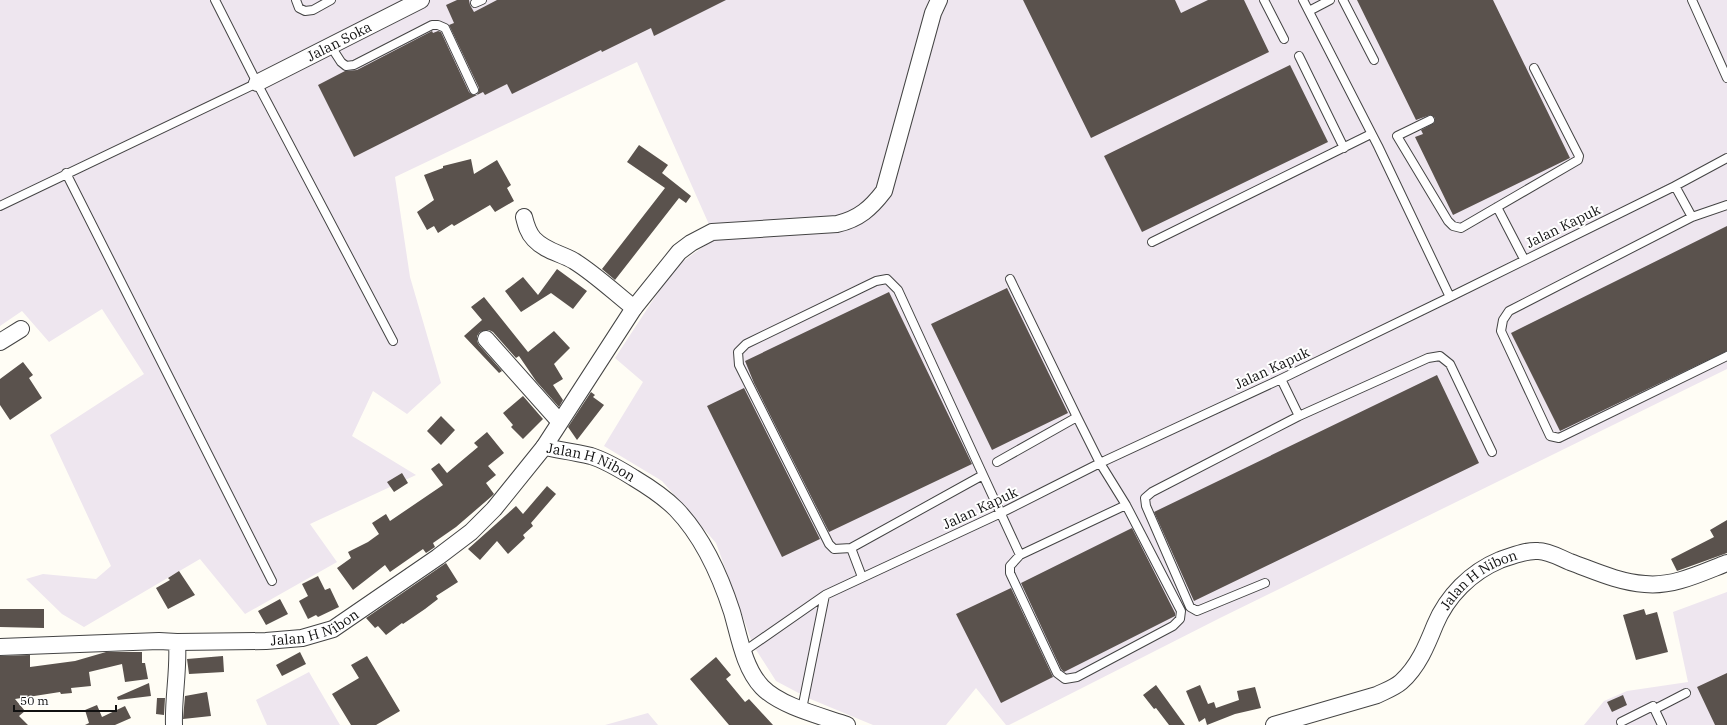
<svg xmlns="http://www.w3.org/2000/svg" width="1727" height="725" font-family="'IBM Plex Serif',serif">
	<rect width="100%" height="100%" fill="#fffdf5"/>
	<!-- industrial -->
	<path fill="#eee6ef" d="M0,0H1727V369L1220,618L1009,725H1006L976,688L946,725H873L808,698L776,681L753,645L716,543L662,481L604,446L643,382L615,358L674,268L715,238L637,62L395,177L410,277L441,383L407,414L373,391L352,436L416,475L310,524L337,562L245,614L200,559L84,627L62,614L26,579L43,574L96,579L111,566L50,435L144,374L102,309L49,342L22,311L0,326Z
		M1727,592V725H1584L1604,701L1627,691L1688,682L1673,612Z
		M309,672L340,725H267L256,700Z
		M648,713L658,725H605Z"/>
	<!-- building -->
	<path fill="#5a524d" d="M457,0H469L470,5L474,12L497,0H726L654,36L651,28L602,52L601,50L512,94L507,84L485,95L483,92L354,157L318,85L345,71L357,70L432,31L433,33L438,31L441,32L469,92L473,95H477L479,91V88L449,25L454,23L446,5Z
		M1023,0H1175L1181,13L1208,0H1244L1269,52L1091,138Z
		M1357,0H1493L1570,158L1453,215L1415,137L1423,134L1421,130L1434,123L1435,118L1430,115L1416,120Z
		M1290,65L1328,142L1142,232L1104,156Z
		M639,145L668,165L662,173L691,196L686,203L679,198L615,280L602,269L665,188L627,162Z
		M471,159L474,174L497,160L511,185L507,188L514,201L495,212L490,205L454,226L452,224L438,233L434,226L427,230L417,212L434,200L424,175L443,168V166Z
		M1727,226V351L1560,431L1511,333Z
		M557,269L587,291L573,309L551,293L521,312L505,291L523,277L538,295Z
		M1007,288L1068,413L992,450L931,324Z
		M889,292L972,464L829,532L754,383L745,361Z
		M484,297L528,352L554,331L570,348L554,364L563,379L553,385L563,400L559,407L536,381L519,356L516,358L493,332L489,330L480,332L477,336V341L479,345L502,371L499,373L464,336L482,320L471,307Z
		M23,362L33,375L29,378L42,398L10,420L0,405V379Z
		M1437,375L1479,463L1194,601L1154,512Z
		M744,388L820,539L782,557L707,406Z
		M591,392L595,395L593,397L604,405L577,440L568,427Z
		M523,396L543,419L523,439L511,427L513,425L503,413Z
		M441,416L455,430L441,445L427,431Z
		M487,432L504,453L488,466L496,475L486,483L494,494L492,496L456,527L433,543L435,547L426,553L423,549L390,572L385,565L353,590L337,568L351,558L348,552L368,542L379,534L372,523L386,514L390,521L443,485L431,469L439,463L447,473L478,447L474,443Z
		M402,473L408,483L394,492L387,482Z
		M547,486L556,494L531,523L533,526L523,535L525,538L508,554L497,541L480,560L468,549L516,506L523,514Z
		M1727,520V553L1677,571L1671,559L1714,537L1710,530Z
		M1132,528L1175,613V616L1064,672L1061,669L1021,583Z
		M446,563L458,582L436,596L438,599L425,609L403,624L402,623L386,635L378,626L375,628L366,618Z
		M179,571L195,595L168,609L156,588L170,580L168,578Z
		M318,576L325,590L330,588L339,607L318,617L316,615L308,619L299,601L308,596L302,584Z
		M1011,588L1053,677L1001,703L956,614Z
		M280,599L288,614L266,625L258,611Z
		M0,609H44V628L0,627Z
		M1644,609L1646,615L1657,612L1668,652L1636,660L1623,615Z
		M106,652H142V663H145L148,679L125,682L122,664L89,672L91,686L71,688L72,693L61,694L60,692L15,699L25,711L19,716L28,725H0V656L30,655V667L75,661Z
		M300,652L306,664L282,676L276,665Z
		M223,656L224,672L189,674L187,659Z
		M367,656L400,711L376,725H351L332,694L359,678L351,665Z
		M716,657L731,675L726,679L745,702L749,699L773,725H729L690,679Z
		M1727,673V725H1715L1697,687Z
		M149,683L151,696L118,700L117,697Z
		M1156,685L1185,725H1169L1156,708L1154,709L1143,695Z
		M1200,685L1208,704L1214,702L1216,708L1239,700L1237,691L1255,687L1261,708L1235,714L1207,725L1205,718L1199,722L1186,691Z
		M207,692L211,716L183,719L185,696Z
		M1623,695L1627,705L1612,712L1607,702Z
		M157,698H165L164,715L156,714Z
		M97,705L102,717L125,706L131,718L115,725H85L89,723L85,710Z"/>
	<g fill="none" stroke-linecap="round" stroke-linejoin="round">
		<!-- service casing -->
		<g stroke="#444" stroke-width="10">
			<path id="service" d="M215,0L257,83L393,341
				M296,0L299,8L305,11L313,10L331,0
				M1264,0L1284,39
				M1303,0L1378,146L1450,297
				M1343,0L1374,60
				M1692,0L1727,78
				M475,3L482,0
				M1309,11L1330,0
				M330,45L341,62L346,66L354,65L432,25H438L445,28L474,90
				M1299,56L1344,148
				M1430,120L1397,136L1448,221L1453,226L1461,228L1578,160L1579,156L1534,68
				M66,173L272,581
				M1675,186L1692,217L1509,311L1503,320L1501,331L1550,436L1559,438L1727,356
				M0,206L257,83
				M1497,207L1524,259
				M1692,217L1727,205
				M1152,242L1371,134
				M1010,279L1077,417
				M1299,416L1428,358L1440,356L1450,364L1492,452
				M997,462L1077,417L1100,463L1126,505L1181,611L1180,619L1173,626L1077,677L1065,679L1057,673L1010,573V566L1020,555
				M983,475L1020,555L1126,505
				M851,548L834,549L829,544L739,365L738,352L746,344L876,281L887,279L898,290L983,475L851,548L862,577
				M1265,583L1197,611L1190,607L1146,506L1145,498L1152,492L1299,416L1281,379
				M743,652L825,595
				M802,709L825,595L1001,513L1100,463L1281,379L1450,297L1675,186L1727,158
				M1655,709L1686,693
				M1621,722L1653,706L1662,725"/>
		</g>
		<!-- minor casing -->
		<g stroke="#444" stroke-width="18">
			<g id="minor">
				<path id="s1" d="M257,83L421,0"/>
				<path d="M524,217C526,225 528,233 534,239C545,251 560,253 574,261C595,274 615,293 634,308"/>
				<path d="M486,339L559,421"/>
				<path d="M0,342L21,329"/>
				<path d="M544,447L634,308L679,252L691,243L712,232L837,224C859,219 871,208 884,191L933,13L939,0"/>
				<path id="s2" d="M177,642L266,641L302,638L333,629L438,557L471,532L494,509L544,447C559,450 576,452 591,456C607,461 621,470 634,478C649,487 664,497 676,509C703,537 720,575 732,612C739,636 744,668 762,687C780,706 821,716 847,725"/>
				<path d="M0,647L159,641L177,642C179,670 173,697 174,725"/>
				<path id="s3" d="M1274,725L1377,695C1385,691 1394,688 1401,682C1418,667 1427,645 1435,625C1447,596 1471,572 1500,560C1512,556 1526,550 1538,551C1549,551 1560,558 1570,562C1595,571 1618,582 1645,584C1673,587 1701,573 1727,563"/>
			</g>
		</g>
		<!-- service -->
		<use href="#service" stroke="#fff" stroke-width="8"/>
		<!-- minor -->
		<use href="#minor" stroke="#fff" stroke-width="16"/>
	</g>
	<g text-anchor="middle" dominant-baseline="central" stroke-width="4" stroke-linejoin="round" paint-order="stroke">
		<!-- street labels -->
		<g font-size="14" fill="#111" stroke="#fff">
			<text stroke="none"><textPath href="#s1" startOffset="92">Jalan Soka</textPath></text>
			<text transform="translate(1563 226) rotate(-26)">Jalan Kapuk</text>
			<text transform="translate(1272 368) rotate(-25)">Jalan Kapuk</text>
			<text stroke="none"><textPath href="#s2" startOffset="488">Jalan H Nibon</textPath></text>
			<text transform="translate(980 508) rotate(-25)">Jalan Kapuk</text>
			<text stroke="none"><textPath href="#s3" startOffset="267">Jalan H Nibon</textPath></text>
			<text stroke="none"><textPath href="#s2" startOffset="140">Jalan H Nibon</textPath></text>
		</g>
	</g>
	<!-- scale -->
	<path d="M14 705v6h102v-6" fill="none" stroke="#111111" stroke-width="2"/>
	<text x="20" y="705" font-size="12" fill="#111111" stroke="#ffffff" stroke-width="3" paint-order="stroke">50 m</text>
</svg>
